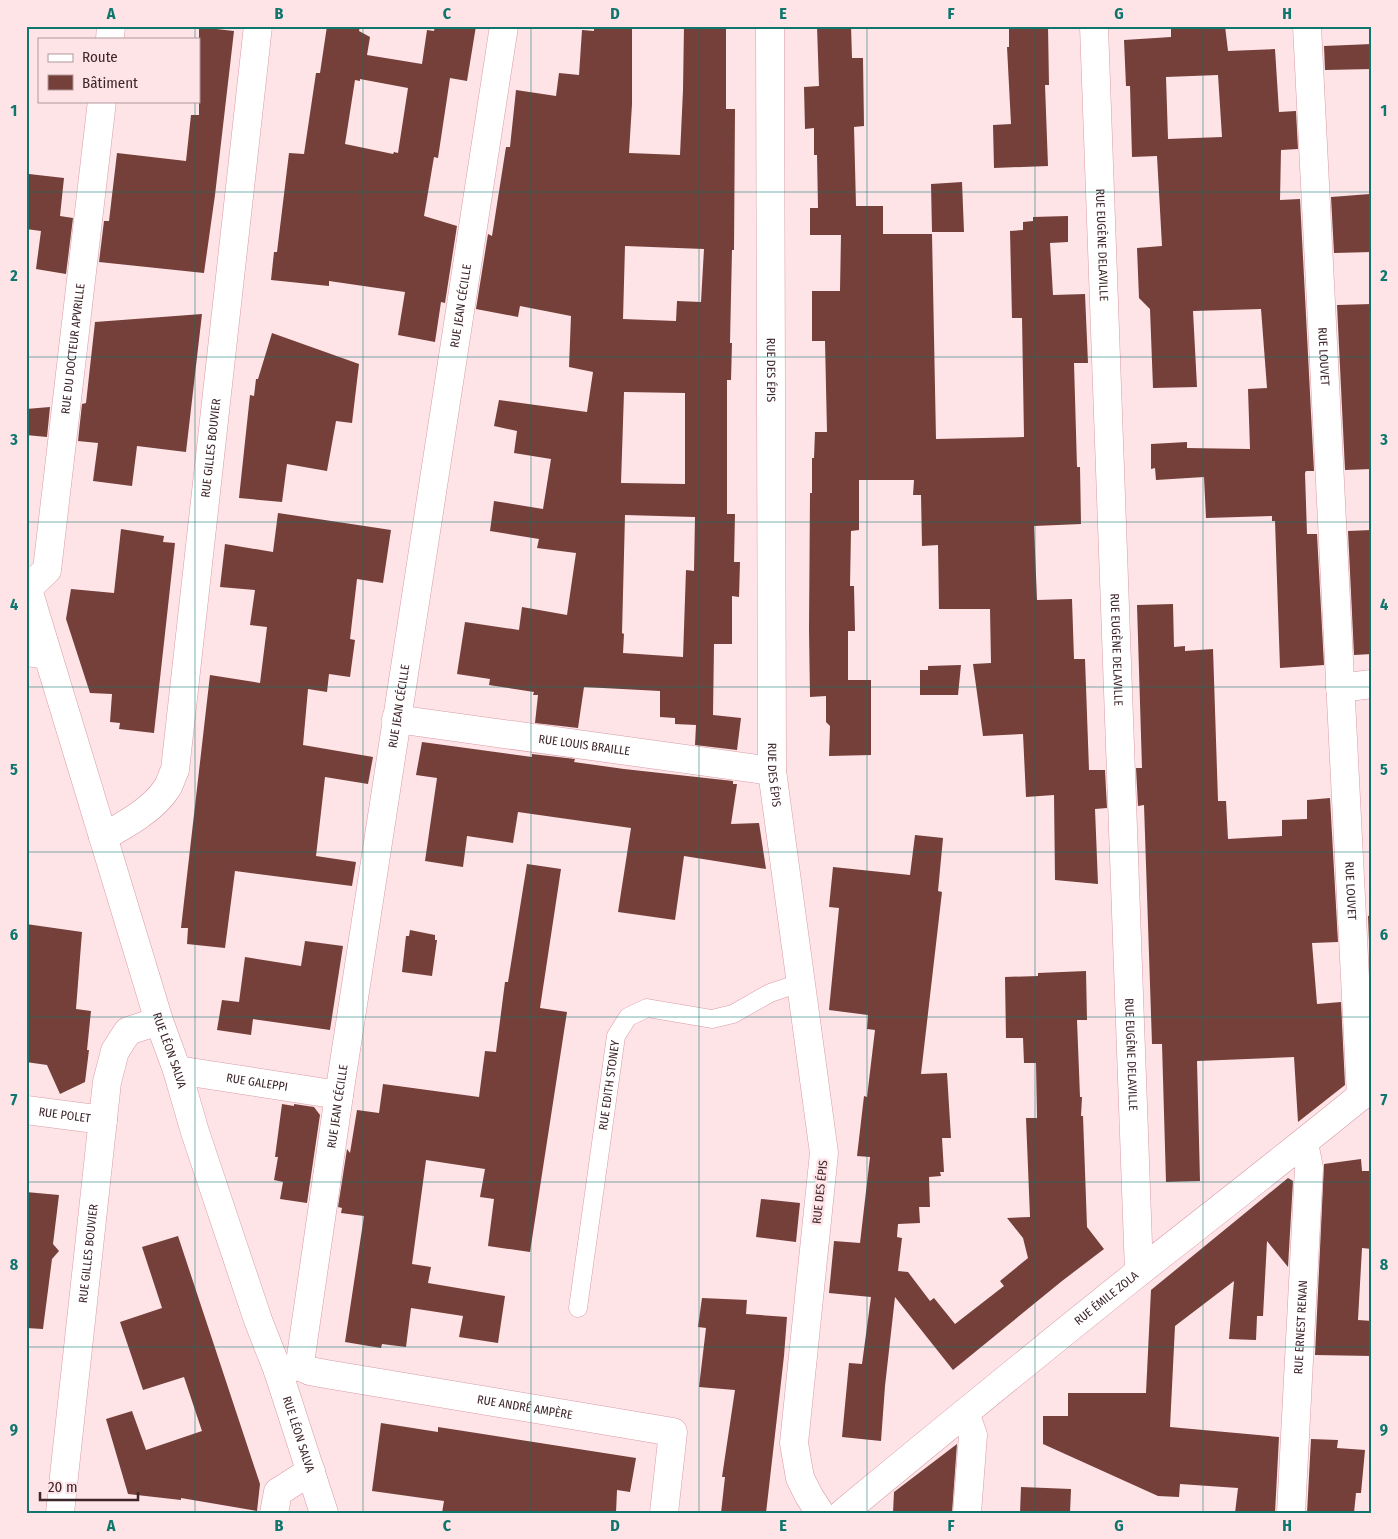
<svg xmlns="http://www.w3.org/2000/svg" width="1398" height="1539" font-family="'Fira Sans Condensed',sans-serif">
	<rect width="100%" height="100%" fill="#fee3e7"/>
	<!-- building -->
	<path fill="#744039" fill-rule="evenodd" d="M327,26H360L359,31L370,37L367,55L422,64L427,30L434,31L435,26H476L467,81L450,78L438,158L434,157L424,216L457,226L445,303L441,302L435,342L398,335L405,292L329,281V286L271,280L274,252H277L289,153L304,154L316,73H320ZM360,79L408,88L398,153L394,152L393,154L345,144L355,80L360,81Z
		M594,26H632V104L629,153L680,155L683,90L684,26H726V109H735L734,250H732L730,343H732L731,380H727V514H735L734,562H740L739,597L732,596V644H714L713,715L741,718L737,750L695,745L696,725L675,724V718L660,717V691L584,687L578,728L535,723L538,695H533L534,692L489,685L490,679L457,674L465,622L519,630L522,607L567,615L576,553L537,548L539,539L490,531L494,501L543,509L551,459L514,453L517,431L494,426L499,400L587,412L593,372L569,367L571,316L520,306L518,317L476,309L488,234L492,236L506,147H510L516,90L556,96L559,73L579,75L582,30L594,31ZM625,246L704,249L701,302L677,301L676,321L623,319ZM624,392L685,393V484L621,483ZM625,515L695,517L694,571L686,570L683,657L623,653L624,634L622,633Z
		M817,26H851L852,58H863L864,126L854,127L856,206H883V234H932L936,439L1024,437L1022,318H1012L1010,231L1023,230V222L1033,221V217L1068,216V242L1050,243L1053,295L1085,294L1088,363H1074L1077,467H1080L1081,524L1034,526L1037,600L1072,599L1074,659H1085L1089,770H1105L1107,808L1095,809L1098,884L1055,880L1054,795L1026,797L1023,734L983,736L973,664L991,663L990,609H939L938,545L922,546L921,495H913L914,480H859V530L851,531L850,586H854L855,631H848V680H871V755L829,756L830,726L826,722V696L810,697L809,630L810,493H812V458H814L815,432H827L825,341H812V291H840L841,235H810V208H818L817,155H814V128L805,129L804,87L819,86Z
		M1009,26H1048L1049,85H1045L1048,166L994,168L993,125L1011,124L1007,47H1009Z
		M1171,26H1225L1228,51L1275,49L1279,112L1296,111L1298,149L1281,150L1280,200L1300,199L1314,471H1306L1305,473L1307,534H1317L1324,665L1280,668L1275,521H1272V516L1206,518L1204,477L1156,480L1155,468L1151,469V444L1187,442V448L1250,449L1248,389L1267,388L1261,309L1193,311L1197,387L1153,388L1150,309L1139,298L1137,248L1162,246L1157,156L1132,157L1130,86H1126L1124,40L1171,37ZM1218,75L1222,137L1168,139L1166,77Z
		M199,27L234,31L215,195L204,273L99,262L104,221H109L117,153L186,161L191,115H199Z
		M1372,44V69L1325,70L1324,46Z
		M29,174L64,178L60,216L73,218L66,274L36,269L41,231L26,229V193Z
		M962,182L964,232H932L931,184Z
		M1370,194L1369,208H1372V252L1334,253L1331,197Z
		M1372,304V469L1345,470L1337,305Z
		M202,314L186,452L137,446L132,486L93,481L98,443L78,441L82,404L86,403L95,322Z
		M272,333L359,364L352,423L336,421L327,471L287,464L282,502L239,498L250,395L254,396L256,379H258Z
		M50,407L47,437L26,435V409Z
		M278,513L391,530L383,583L357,579L350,639L355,640L350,677L329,674L327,692L308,689L303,745L373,757L368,784L325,777L316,856L356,862L352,886L235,871L225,948L187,944L188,928H181L210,675L260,683L267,627L250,625L255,590L220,587L225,544L273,552Z
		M121,529L164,536L163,542L175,543L154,733L119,729L120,723L110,722L112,694L90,693L66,619L71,589L114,593Z
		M1372,530V654L1354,655L1348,531Z
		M1173,604L1174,647L1185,646V651L1213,649L1218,801H1226L1228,839L1282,836V820L1307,819V800L1330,798L1338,942L1312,943L1317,1004L1341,1002L1345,1085L1298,1122L1294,1057L1197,1061L1200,1181L1166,1182L1162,1044H1152L1144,805L1138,806L1136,768H1142L1137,605Z
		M961,665L958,695H920V670H928V666Z
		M422,742L532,757V754L575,759L574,762L624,769L733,781V784H737L731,824L759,823L766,869L684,856L675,920L618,912L631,828L518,812L513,843L467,836L463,867L425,861L437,778L416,775Z
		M915,835L943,838L938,891L942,892L921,1074L947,1073L951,1138H942L944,1172H940L941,1176L929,1177L930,1207H919L920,1223L898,1224L897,1237L902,1238L898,1271L908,1272L930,1301L934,1298L955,1324L1004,1286L1000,1281L1028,1258L1023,1238L1007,1218L1030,1217L1026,1118H1037L1036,1063H1024L1023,1038H1006L1005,977L1038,976V973L1086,971L1087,1020H1077L1080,1097H1082L1081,1116H1083L1087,1227L1104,1249L1062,1281L953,1370L895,1297L885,1386L881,1441L842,1437L849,1363L862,1364L871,1297L829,1293L834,1241L860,1243L870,1157L857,1156L864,1096L867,1097L875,1030L867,1029L868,1015L829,1010L839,908L829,907L833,867L910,875Z
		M527,864L561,869L540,1008L567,1012L530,1252L488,1246L494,1199L480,1197L485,1169L426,1160L412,1264L431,1267L428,1283L505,1296L498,1343L459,1337L463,1316L411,1308L406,1347L382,1344L381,1348L345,1342L364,1216L341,1213L342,1208L338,1207L347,1149L350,1153L357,1110L379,1113L383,1084L479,1097L485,1051L496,1052L505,982H508Z
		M1372,915V941H1369L1368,916Z
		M26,924L82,932L76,1009L91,1011L87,1050H89L85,1082L60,1094L47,1065L26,1062Z
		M410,930L435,935V940H437L432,976L402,972L406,936H409Z
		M305,941L343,946L330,1030L253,1019L251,1035L217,1030L222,1000L239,1002L245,957L301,966Z
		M282,1104L294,1106V1104L314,1107L320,1115L307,1203L280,1199L283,1182L274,1180L278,1157H275Z
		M1361,1159L1362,1171H1372V1249L1362,1248L1358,1320L1372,1321V1356L1315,1355L1324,1164Z
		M1288,1178L1293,1181L1288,1267L1267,1241L1263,1316H1257L1256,1340L1229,1339L1234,1281L1175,1326L1170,1427L1279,1437L1275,1513H1235L1238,1488L1180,1484L1179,1497L1158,1496L1043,1444V1416H1068V1393H1146L1151,1290Z
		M26,1192L59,1195L53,1244L59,1251L52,1259L43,1329L26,1328Z
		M761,1199L800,1203L796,1242L756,1237Z
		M178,1236L260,1484L257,1511L181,1498V1500L128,1494L106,1419L132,1411L146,1450L202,1431L184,1377L143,1390L120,1322L162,1308L142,1247Z
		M702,1298L747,1300L746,1314L787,1317L784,1356L766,1513H721L725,1477H722L735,1390L699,1387L706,1328L698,1327Z
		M381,1423L438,1432V1427L636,1458L630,1492L617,1490L616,1513H442L444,1501L372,1491Z
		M1311,1439L1338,1440L1337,1448L1365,1450L1361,1493H1356L1354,1513H1307Z
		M957,1444L952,1513H893L894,1492Z
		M1021,1487L1071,1489L1070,1513H1020Z"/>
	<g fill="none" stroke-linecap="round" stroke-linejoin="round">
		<!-- lane casing -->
		<g stroke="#d99ca6" stroke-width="19">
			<g id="lane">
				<path id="s1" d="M578,1308L616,1036L628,1017L647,1008L712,1019L733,1014L770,993L800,983"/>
			</g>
		</g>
		<!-- street casing -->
		<g stroke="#d99ca6" stroke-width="29">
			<g id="street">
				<path id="s2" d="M770,26L772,771L824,1153L794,1443L800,1478L809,1496L820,1513"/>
				<path id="s3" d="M1094,26L1139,1272"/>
				<path id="s4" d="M1307,26L1361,1096"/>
				<path d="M110,39L111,26"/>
				<path id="s5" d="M28,588L47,570L102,101"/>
				<path d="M26,652L47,655"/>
				<path d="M1340,688L1372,684"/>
				<path id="s6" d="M396,719L772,771"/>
				<path id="s7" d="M103,837C125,825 154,809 167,788C171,782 172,775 175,770L258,26"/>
				<path id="s8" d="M177,1070L339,1095"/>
				<path id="s9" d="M26,1110L103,1120"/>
				<path id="s10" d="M299,1366L310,1371L326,1374L673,1432L664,1513"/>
				<path id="s11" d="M278,1371L299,1366L301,1356L339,1095L504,26"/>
				<path d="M965,1413L973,1435L967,1513"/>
				<path id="s12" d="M60,1513L107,1082L115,1051L128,1031L159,1021"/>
				<path d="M274,1513L278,1492L311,1471"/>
				<path id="s13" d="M843,1513C941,1432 1039,1352 1139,1272C1217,1211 1295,1150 1372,1087"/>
				<path id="s14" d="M1291,1513L1309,1168L1304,1143"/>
			</g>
		</g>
		<!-- secondary casing -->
		<g stroke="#d99ca6" stroke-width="29">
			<g id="secondary">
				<path id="s15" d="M26,583L159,1021L177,1070L195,1132L258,1320L278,1371L324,1513"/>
			</g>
		</g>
		<!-- lane -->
		<use href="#lane" stroke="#fff" stroke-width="18"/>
		<!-- street -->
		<use href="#street" stroke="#fff" stroke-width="28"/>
		<!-- secondary -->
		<use href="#secondary" stroke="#fff" stroke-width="28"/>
	</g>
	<!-- grid -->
	<path fill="none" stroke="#0f766e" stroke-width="1" stroke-opacity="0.55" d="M195,26V39M363,26V1513M531,26V1513M699,26V1513M867,26V1513M1035,26V1513M1203,26V1513M195,101V1513M26,192H1372M26,357H1372M26,522H1372M26,687H1372M26,852H1372M26,1017H1372M26,1182H1372M26,1347H1372"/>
	<g text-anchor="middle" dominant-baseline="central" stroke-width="5" stroke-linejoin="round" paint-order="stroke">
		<!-- street labels -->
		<g font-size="12" fill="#3e262a" stroke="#fee3e7">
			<text stroke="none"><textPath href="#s3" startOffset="219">RUE EUGÈNE DELAVILLE</textPath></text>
			<text stroke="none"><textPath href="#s11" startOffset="1094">RUE JEAN CÉCILLE</textPath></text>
			<text stroke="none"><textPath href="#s5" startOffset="249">RUE DU DOCTEUR APVRILLE</textPath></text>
			<text stroke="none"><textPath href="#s4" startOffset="331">RUE LOUVET</textPath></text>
			<text stroke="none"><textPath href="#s2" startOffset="344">RUE DES ÉPIS</textPath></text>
			<text stroke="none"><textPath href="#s7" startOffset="425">RUE GILLES BOUVIER</textPath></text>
			<text stroke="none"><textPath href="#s3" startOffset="624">RUE EUGÈNE DELAVILLE</textPath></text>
			<text stroke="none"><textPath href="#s11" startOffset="689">RUE JEAN CÉCILLE</textPath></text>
			<text stroke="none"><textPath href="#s6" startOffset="190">RUE LOUIS BRAILLE</textPath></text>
			<text stroke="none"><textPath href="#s2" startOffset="749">RUE DES ÉPIS</textPath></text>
			<text stroke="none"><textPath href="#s4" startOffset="866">RUE LOUVET</textPath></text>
			<text stroke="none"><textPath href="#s15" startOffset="489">RUE LÉON SALVA</textPath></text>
			<text stroke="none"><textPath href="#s3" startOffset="1029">RUE EUGÈNE DELAVILLE</textPath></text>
			<text stroke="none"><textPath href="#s8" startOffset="81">RUE GALEPPI</textPath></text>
			<text stroke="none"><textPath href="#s1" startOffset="225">RUE EDITH STONEY</textPath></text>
			<text stroke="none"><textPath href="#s11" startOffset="284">RUE JEAN CÉCILLE</textPath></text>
			<text stroke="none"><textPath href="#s9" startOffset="39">RUE POLET</textPath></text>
			<text transform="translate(820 1192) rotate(-84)">RUE DES ÉPIS</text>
			<text stroke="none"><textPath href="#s12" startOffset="261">RUE GILLES BOUVIER</textPath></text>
			<text stroke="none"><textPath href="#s13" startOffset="340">RUE ÉMILE ZOLA</textPath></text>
			<text stroke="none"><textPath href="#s14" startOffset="186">RUE ERNEST RENAN</textPath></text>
			<text stroke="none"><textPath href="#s10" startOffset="230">RUE ANDRÉ AMPÈRE</textPath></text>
			<text stroke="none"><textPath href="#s15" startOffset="894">RUE LÉON SALVA</textPath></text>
		</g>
	</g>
	<!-- border -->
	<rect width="1398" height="1539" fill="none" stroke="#fee3e7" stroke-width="55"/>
	<!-- legend -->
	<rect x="38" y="38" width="162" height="65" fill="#fee3e7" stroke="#b1979b"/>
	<rect x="48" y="54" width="25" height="8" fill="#ffffff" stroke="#b1979b"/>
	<text x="82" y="62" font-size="15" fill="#3e262a">Route</text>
	<rect x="48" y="75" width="25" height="15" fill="#744039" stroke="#b1979b"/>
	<text x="82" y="88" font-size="15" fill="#3e262a">Bâtiment</text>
	<!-- scale -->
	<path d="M40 1492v8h98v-8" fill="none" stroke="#3e262a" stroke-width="2.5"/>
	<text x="48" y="1492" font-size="15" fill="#3e262a" stroke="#fee3e7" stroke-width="4" paint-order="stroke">20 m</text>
	<rect x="28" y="28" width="1342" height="1484" fill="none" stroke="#0f766e" stroke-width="2"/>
	<g font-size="16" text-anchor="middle" font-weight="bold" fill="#0f766e">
		<text x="111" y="19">A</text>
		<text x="279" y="19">B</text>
		<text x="447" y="19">C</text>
		<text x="615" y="19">D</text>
		<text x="783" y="19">E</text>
		<text x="951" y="19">F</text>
		<text x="1119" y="19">G</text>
		<text x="1287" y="19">H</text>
		<text x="14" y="116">1</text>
		<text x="1384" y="116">1</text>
		<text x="14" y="281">2</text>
		<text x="1384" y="281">2</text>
		<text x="14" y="445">3</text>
		<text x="1384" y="445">3</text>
		<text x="14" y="610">4</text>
		<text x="1384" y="610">4</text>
		<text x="14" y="775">5</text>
		<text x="1384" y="775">5</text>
		<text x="14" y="940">6</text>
		<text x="1384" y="940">6</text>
		<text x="14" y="1105">7</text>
		<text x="1384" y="1105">7</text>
		<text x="14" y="1270">8</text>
		<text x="1384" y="1270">8</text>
		<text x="14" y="1435">9</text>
		<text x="1384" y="1435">9</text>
		<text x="111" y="1531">A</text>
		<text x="279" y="1531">B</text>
		<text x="447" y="1531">C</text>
		<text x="615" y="1531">D</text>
		<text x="783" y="1531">E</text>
		<text x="951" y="1531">F</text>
		<text x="1119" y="1531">G</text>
		<text x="1287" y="1531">H</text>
	</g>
</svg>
